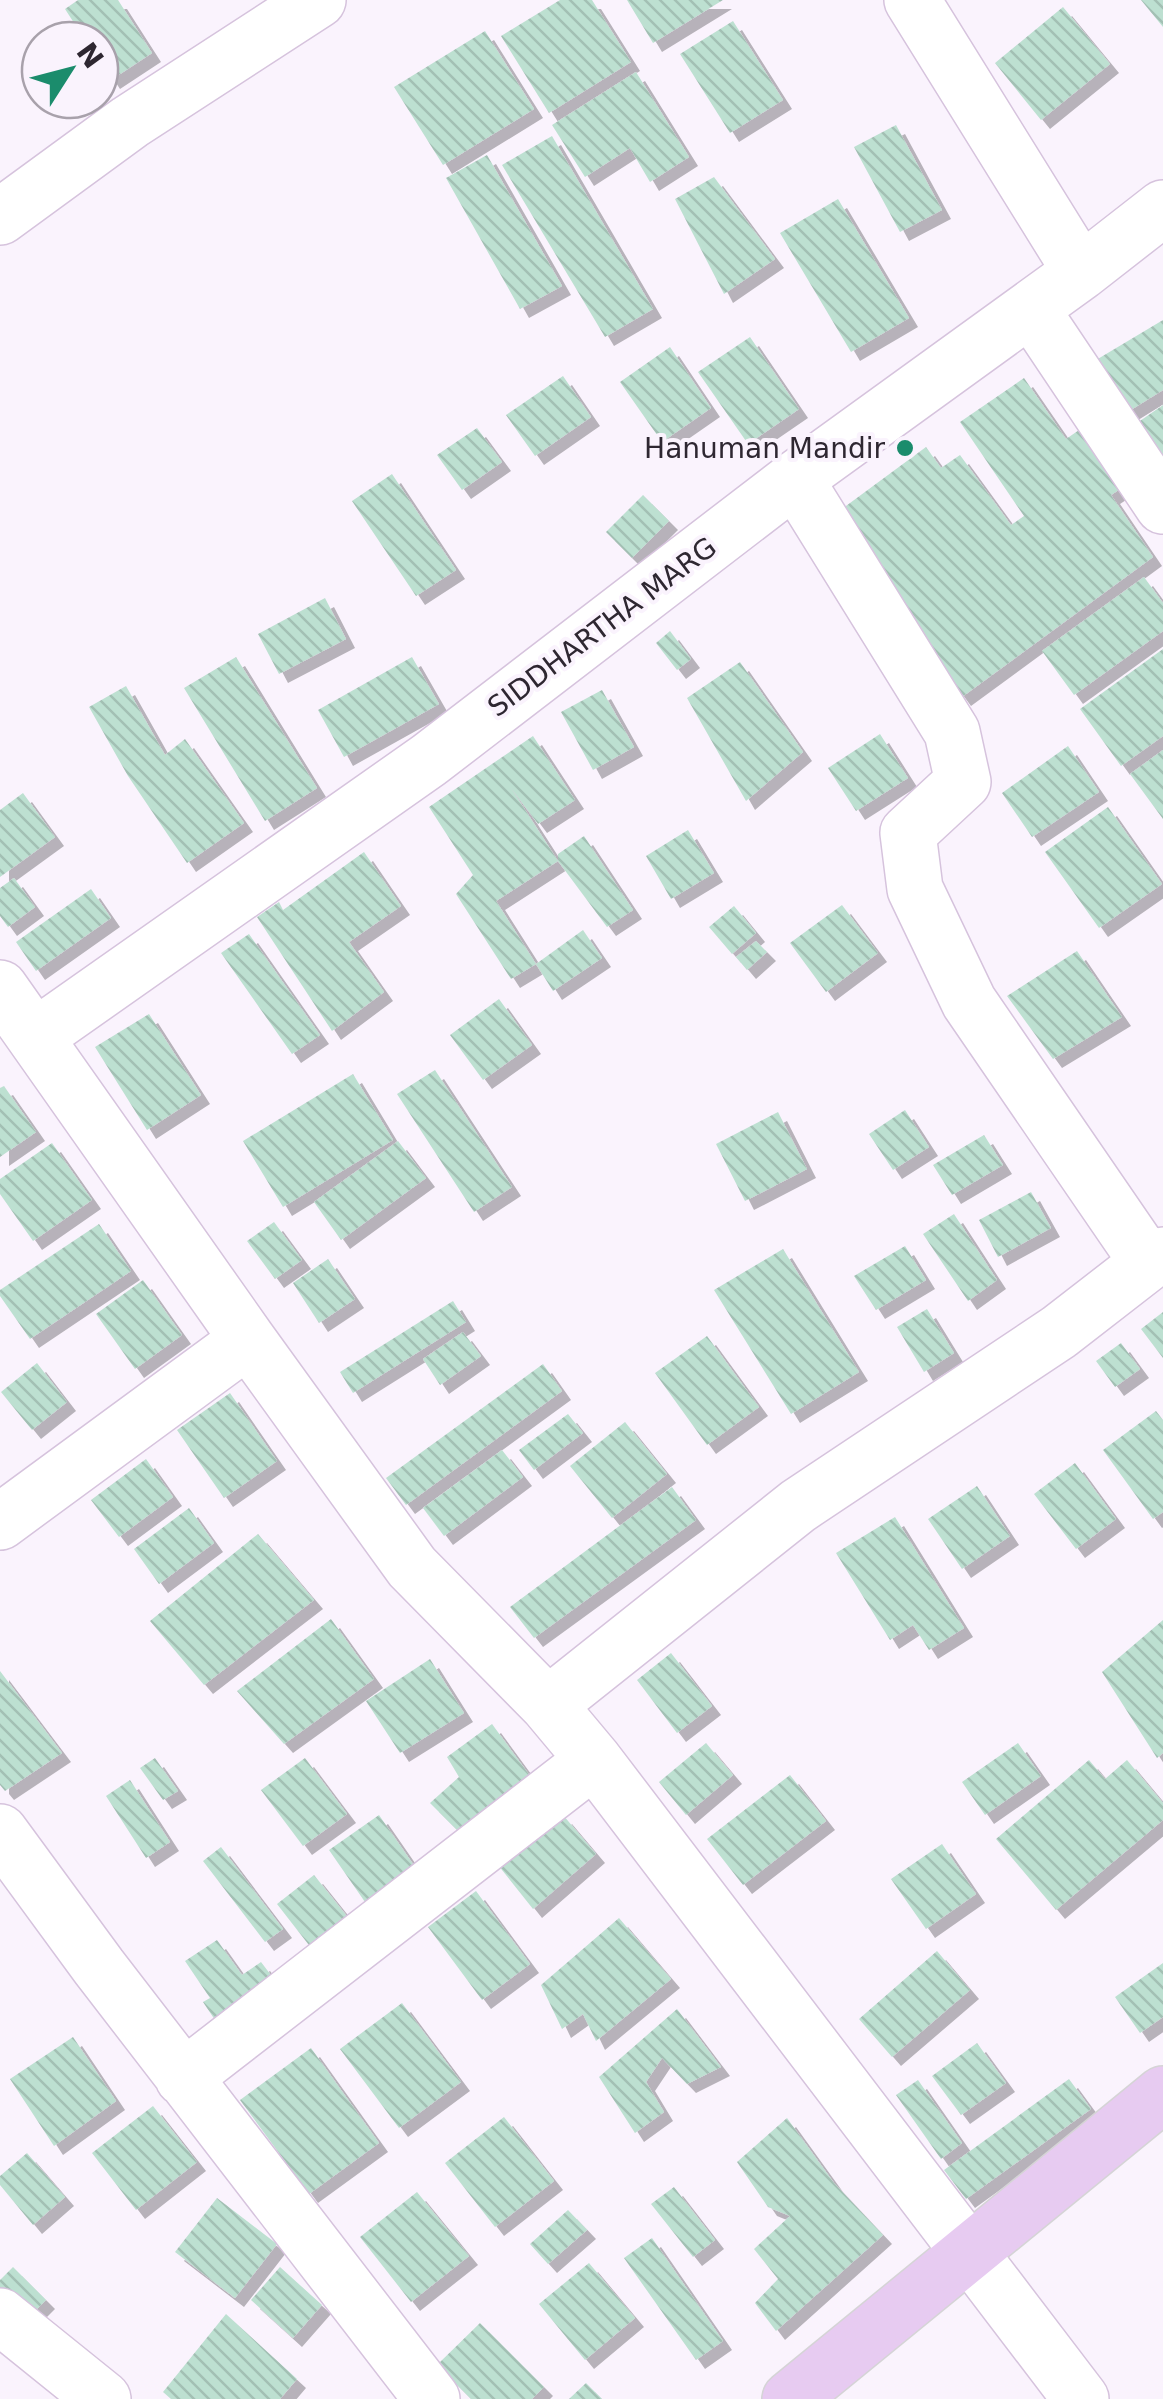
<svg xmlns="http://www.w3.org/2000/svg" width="1163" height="2399" font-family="'DejaVu Sans',sans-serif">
	<defs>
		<pattern id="building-back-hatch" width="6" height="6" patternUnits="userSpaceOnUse" patternTransform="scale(2.5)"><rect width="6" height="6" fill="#bde0d1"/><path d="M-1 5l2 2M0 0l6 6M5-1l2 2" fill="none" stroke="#a3c0b4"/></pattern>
		<filter id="shadow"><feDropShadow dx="9" dy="9" stdDeviation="0" flood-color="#0004"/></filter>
	</defs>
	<rect width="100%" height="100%" fill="#faf3fd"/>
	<!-- building -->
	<path fill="url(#building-back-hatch)" filter="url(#shadow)" d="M78,0H118L152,53L111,80L100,63V40H85L65,9Z
		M560,0H592L631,62L549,113L501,36Z
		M627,0H723L653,43Z
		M1141,0H1163V27Z
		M1063,7L1110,64L1041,120L995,63Z
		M733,21L783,100L730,133L680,54Z
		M485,31L534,109L443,165L394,87Z
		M636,72L689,157L650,182L630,148L585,177L552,125Z
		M896,125L942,210L900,232L854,147Z
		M552,136L653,309L605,337L502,165Z
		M487,155L562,286L520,309L446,178Z
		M714,177L775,259L724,294L675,199Z
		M838,199L909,318L851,352L780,233Z
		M1163,320V390L1113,421L1081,369Z
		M750,337L799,409L748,444L698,372Z
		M670,347L711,408L662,442L620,382Z
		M563,376L591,417L535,456L506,415Z
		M1024,378L1066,439L1085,426L1126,485L1111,495L1153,557L962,697L831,517L926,447L941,468L960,455L1011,525L1024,516L960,422Z
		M1163,405V460L1137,423Z
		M477,428L502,462L462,490L437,455Z
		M392,474L456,570L416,596L352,501Z
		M643,495L669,521L632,558L606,532Z
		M1144,577L1163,603V631L1074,695L1042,651Z
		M325,598L346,639L279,674L258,634Z
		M670,631L691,659L677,670L656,643Z
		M1163,649V736L1121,766L1080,709Z
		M236,657L317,788L265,821L184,688Z
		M412,657L439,704L344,757L318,710Z
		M740,662L803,752L746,801L687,698Z
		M126,686L165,755L185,739L244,823L187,863L128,776L89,707Z
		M602,690L634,747L593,770L561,712Z
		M880,734L908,778L856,811L828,768Z
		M533,736L575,800L538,824L511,788L558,861V854L584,836L633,910L607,927L558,861L496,901L536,964L511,979L456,894L473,875L429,807Z
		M1068,746L1099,792L1032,837L1002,793Z
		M1163,750V819L1130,774Z
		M23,793L55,837L0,877V810Z
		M1108,807L1162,884L1099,928L1045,852Z
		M688,830L714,873L671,899L646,856Z
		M364,852L401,906L349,942L384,992L332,1031L257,917L279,902L283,910Z
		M14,878L35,907L8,927L0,916V888Z
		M91,889L111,918L36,971L16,942Z
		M842,905L878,953L826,992L790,943Z
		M734,906L756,933L732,954L709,927Z
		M583,930L602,958L553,991L536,964Z
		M249,934L320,1035L292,1054L221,953Z
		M756,941L767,952L747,970L736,957Z
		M1077,951L1122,1017L1053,1059L1007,996Z
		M499,999L532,1045L483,1080L450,1035Z
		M149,1014L201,1095L147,1130L95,1047Z
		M435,1070L512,1187L474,1212L397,1094Z
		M353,1074L393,1140L283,1207L243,1141Z
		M4,1086L36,1132L0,1157V1088Z
		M905,1110L929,1147L893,1170L869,1134Z
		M778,1112L807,1169L745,1201L716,1144Z
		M984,1135L1003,1165L952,1195L933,1165Z
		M398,1141L426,1178L341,1240L314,1202Z
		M52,1143L92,1200L33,1241L0,1194V1179Z
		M1031,1192L1051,1228L998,1257L979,1220Z
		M954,1214L997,1280L968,1301L923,1234Z
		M274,1222L302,1260L275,1279L247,1241Z
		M99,1224L131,1271L30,1339L0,1296V1290Z
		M905,1246L926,1280L876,1310L854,1276Z
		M783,1249L859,1372L791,1414L714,1290Z
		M328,1259L355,1299L319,1323L293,1283Z
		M143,1280L182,1335L135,1369L96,1314Z
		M453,1301L466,1322L353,1393L340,1372Z
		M927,1309L954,1353L924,1372L897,1327Z
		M1163,1312V1358L1141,1329Z
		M463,1332L481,1356L440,1385L423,1359Z
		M707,1336L759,1407L707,1445L655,1373Z
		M1121,1343L1140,1369L1115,1387L1096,1361Z
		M37,1363L67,1402L32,1430L1,1392Z
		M543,1364L562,1391L406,1505L386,1478Z
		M230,1393L277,1461L224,1498L177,1430Z
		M1156,1411L1163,1420V1512L1153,1519L1103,1450Z
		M568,1414L583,1433L534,1470L519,1450Z
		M625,1422L667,1474L612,1518L570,1466Z
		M502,1450L523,1477L444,1536L423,1508Z
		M146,1459L173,1497L119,1537L91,1500Z
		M1075,1463L1116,1519L1076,1549L1034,1494Z
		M977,1486L1010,1536L962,1569L928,1519Z
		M672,1487L696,1520L534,1638L510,1607Z
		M189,1508L214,1543L159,1584L134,1549Z
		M895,1517L964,1628L929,1650L913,1625L890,1640L836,1553Z
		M258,1534L314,1600L204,1685L150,1621Z
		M331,1619L374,1679L284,1744L237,1691Z
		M1163,1620V1753L1157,1758L1102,1672Z
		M671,1653L712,1706L677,1733L637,1680Z
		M430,1659L464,1713L400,1753L366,1701Z
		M0,1671L62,1753L5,1791L0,1785Z
		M492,1724L533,1780L461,1834L430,1803L459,1777L447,1757Z
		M706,1743L733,1775L686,1815L659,1782Z
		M1018,1743L1041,1776L985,1815L962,1782Z
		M155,1758L178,1791L163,1800L140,1768Z
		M305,1758L347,1814L303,1846L261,1790Z
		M1089,1760L1105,1779L1127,1760L1163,1803V1820L1056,1910L996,1839Z
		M790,1775L826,1821L743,1885L707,1839Z
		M130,1780L170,1842L146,1858L106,1796Z
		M379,1815L415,1867L365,1902L329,1850Z
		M563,1815L596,1854L533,1909L498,1865Z
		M942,1844L976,1894L926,1929L891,1879Z
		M221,1847L283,1929L265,1942L203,1861Z
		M314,1875L350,1920L312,1949L277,1904Z
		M476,1891L530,1964L482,2000L428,1927Z
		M619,1918L671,1979L596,2041L583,2014L562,2029L541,1985Z
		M217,1940L242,1975L261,1962L277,1983L217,2023L203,2002L210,1998L185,1961Z
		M937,1951L970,1990L892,2057L859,2019Z
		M1163,1963V2017L1140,2033L1115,1997Z
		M402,2003L461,2082L399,2128L340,2049Z
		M677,2009L721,2067L687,2084L662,2058L646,2082L664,2112L635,2133L599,2077Z
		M73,2037L116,2101L54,2146L10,2079Z
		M977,2043L1006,2083L961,2115L932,2076Z
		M311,2048L379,2143L309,2194L240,2100Z
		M1069,2079L1091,2109L966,2199L944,2170Z
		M918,2080L962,2143L941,2159L896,2095Z
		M153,2106L197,2162L136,2210L92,2153Z
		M504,2117L554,2181L495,2227L445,2163Z
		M787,2118L834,2183L883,2235L776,2331L755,2303L778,2279L754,2249L790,2216L768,2207L737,2162Z
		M27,2153L65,2197L33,2225L0,2185V2176Z
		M674,2187L715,2240L693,2257L651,2204Z
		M417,2192L469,2256L411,2302L360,2237Z
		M217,2198L277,2244L235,2298L175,2252Z
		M568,2210L587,2230L548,2264L530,2244Z
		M652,2238L723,2341L696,2360L624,2258Z
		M589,2263L635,2318L585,2360L539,2304Z
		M13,2267L46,2300L24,2322L0,2298V2280Z
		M280,2267L322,2305L293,2338L251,2300Z
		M226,2314L297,2379L280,2399H171L163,2392Z
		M480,2323L544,2387L532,2399H471L437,2365Z
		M586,2383L602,2399H569Z"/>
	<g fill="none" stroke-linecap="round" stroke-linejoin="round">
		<!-- minor casing -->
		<g stroke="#d6c3dd" stroke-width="58">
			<path id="minor" d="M912,0L1081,272
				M0,217L130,122L318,0
				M1031,309L1163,506
				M795,479L952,732L963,782L908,833L915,889L969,1002L1148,1263
				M0,988L248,1340L412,1567L548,1705L594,1760L1081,2399
				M35,1037L429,760L795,479L1081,272L1163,208
				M0,1522L248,1340
				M548,1705L798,1506L1059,1332L1148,1263L1163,1255
				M0,1832L99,1967L432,2399
				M183,2078L594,1760
				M0,2316L103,2399"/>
		</g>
		<!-- major casing -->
		<g stroke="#d5d4d6" stroke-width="58">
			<path id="major" d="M790,2399L1163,2094"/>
		</g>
		<!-- minor -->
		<use href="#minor" stroke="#fff" stroke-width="55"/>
		<!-- major -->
		<use href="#major" stroke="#e7cbf1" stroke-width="55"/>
	</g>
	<!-- markers -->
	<circle fill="#1b8c6c" stroke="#faf3fd" stroke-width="4" cx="905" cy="448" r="10"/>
	<g text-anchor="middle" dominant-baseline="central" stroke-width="8" stroke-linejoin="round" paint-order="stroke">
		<!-- poi labels -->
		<g font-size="28" fill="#2e2731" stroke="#faf3fd" text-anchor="end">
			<text x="885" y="448">Hanuman Mandir</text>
		</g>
		<!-- street labels -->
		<g font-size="28" fill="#2e2731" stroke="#faf3fd">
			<text transform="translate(602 627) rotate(-37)">SIDDHARTHA MARG</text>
		</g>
	</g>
	<!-- north arrow -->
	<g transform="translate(70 70) rotate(54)"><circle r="48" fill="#faf3fd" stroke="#a8a1ab" stroke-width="2.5"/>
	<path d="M0-8L18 38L0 25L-18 38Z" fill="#1b8c6c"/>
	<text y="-15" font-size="28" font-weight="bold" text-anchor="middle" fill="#2e2731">N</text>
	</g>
</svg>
